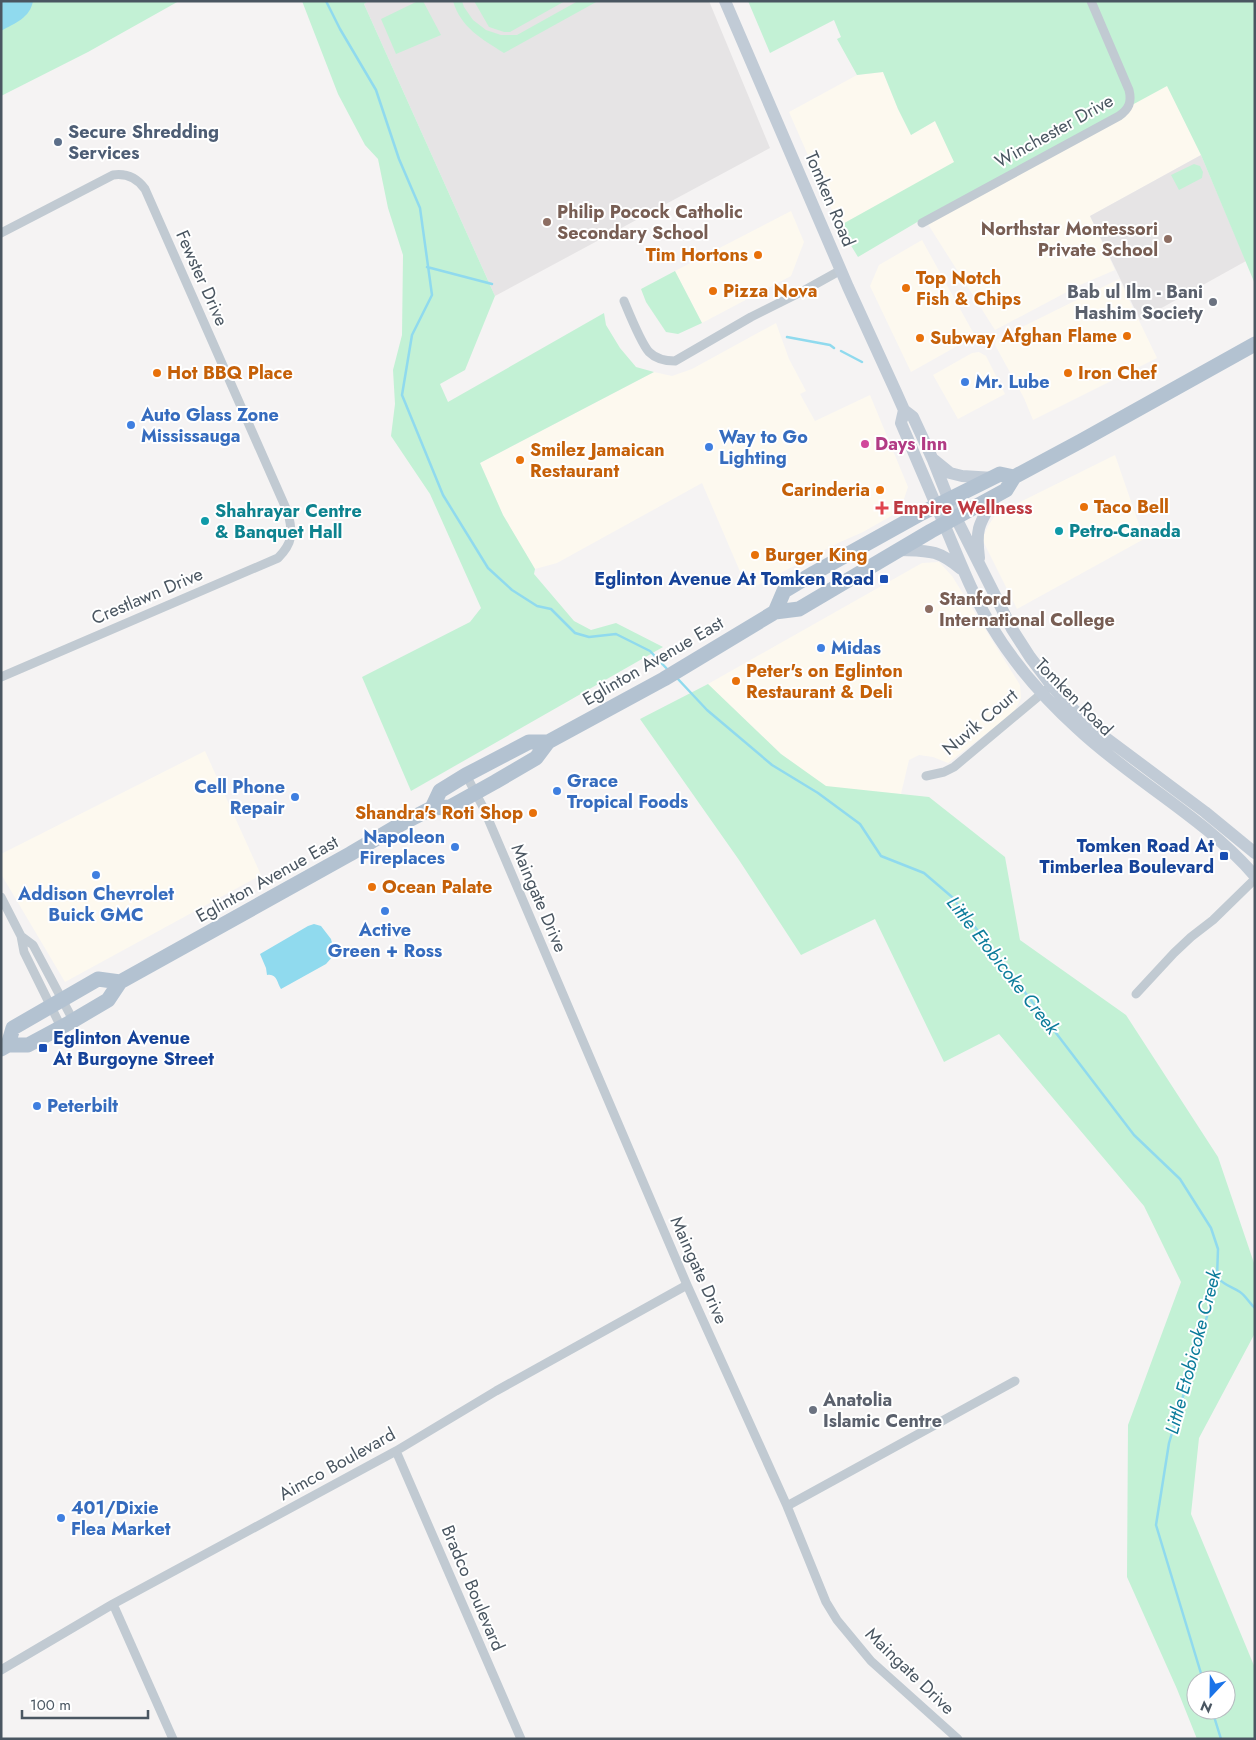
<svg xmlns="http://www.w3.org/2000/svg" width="1256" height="1740" font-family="Jost,sans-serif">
	<rect width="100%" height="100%" fill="#f5f3f3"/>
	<!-- commercial -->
	<path fill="#fdf9ef" d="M883,72L898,109L911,135L935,121L955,163L839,226L789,112L857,75Z
		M1167,85L1201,155L1090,216L1115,270L1080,285L995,330L924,218L1054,143Z
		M791,211L804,242L791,276L702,323L675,271Z
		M922,240L975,336L911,372L870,286L879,265Z
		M1119,279L1157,358L1033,420L1024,398L995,345L996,340Z
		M776,323L789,359L806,391L800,394L815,421L870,395L908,487L900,511L863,532L838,543L748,590L702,483L557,563L535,569L503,515L480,463L654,372L672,376L692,369Z
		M979,352L986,356L1005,394L958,419L933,375L972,353Z
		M1115,455L1144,539L1017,609L982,539L988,526L996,514Z
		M939,562L952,576L1020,685L1021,698L1014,712L948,763L933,757L919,755L909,760L901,794L826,787L781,754L708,684L922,563Z
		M205,751L261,875L65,982L1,874V854Z"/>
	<!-- education -->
	<path fill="#e6e4e5" d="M368,1H709L770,148L495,296L364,4Z
		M1201,155L1246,261L1140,320L1090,216Z"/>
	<!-- green -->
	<path fill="#c3f1d5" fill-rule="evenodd" d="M1,1H179L88,52L1,96Z
		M302,1H368L364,4L495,296L465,370L440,384L448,402L604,313L606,325L620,348L636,367L654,372L480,463L503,515L535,569L534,574L574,621L591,630L616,623L663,647L411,791L362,677L470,622L481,608L430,494L391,436L395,404L393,370L402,335L403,255L388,208L378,159L365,145L338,94Z
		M418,1H423L441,35L396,54L381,19Z
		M453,1H462L464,7L473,20L486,30L501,35H517L578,1H598L504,53C482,39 461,28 453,1Z
		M474,1H565L510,32H504L489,27Z
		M748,1H1255V284L1201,155L1167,86L924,218L858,257L839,226L954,162L935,121L911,135L898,109L883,72L857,75L837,39L841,37L834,20L770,53Z
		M1194,164L1200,166L1203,172L1202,178L1179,190L1171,175Z
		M675,271L702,323L678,334L666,332L646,302L641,289Z
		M708,684L781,754L826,786L929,797L1005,857L1020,940L1126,1015L1218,1157L1255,1266V1333L1199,1438L1191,1514L1255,1668V1739H1197L1177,1689L1127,1577L1128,1425L1181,1282L1144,1206L999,1034L944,1062L875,919L801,955L739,860L640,719ZM1196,1680H1226V1710H1196Z"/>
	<!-- water -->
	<path fill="#90daee" d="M1,1H33C30,18 15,23 1,31Z
		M314,924L321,926L331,939L334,950V955L326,964L281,989C277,983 277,973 267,975L266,968L260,954L308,926Z"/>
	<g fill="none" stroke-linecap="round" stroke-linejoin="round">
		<!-- stream -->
		<path stroke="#90daee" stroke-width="2.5" d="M326,1L340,29L376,90L399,159L420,208L432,295L412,335L402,395L443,495L488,568L512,590L537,606L551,609L575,633L589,637L616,634L650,651L669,671
			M427,267L492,284
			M787,337L830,345L834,348
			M841,351L862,362
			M677,678L707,710L772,765L818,793L860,824L881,856L924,873L952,897L1134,1135L1180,1179L1211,1228L1218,1249L1217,1278L1208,1313L1169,1443L1156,1525L1203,1680
			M1218,1278C1224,1285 1232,1287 1240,1292C1246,1296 1249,1303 1255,1308
			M1212,1710L1221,1739"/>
		<!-- street -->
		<path stroke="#c1cad2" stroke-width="9" d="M922,223L1119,116C1129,109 1132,102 1129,90L1091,1
			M1,233L113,175C127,173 137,178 145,189L288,513C293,533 293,543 278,558L1,677
			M624,301C629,313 641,343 649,352C656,359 665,361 675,361L751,317L805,290L841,270
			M466,775L483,807L687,1285L787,1506L826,1602L837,1620L871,1661L958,1739
			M926,776L944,772L954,767L1046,690
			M1,897L21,936L24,952L61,1027
			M21,936L33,945L73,1020
			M1136,994L1174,953L1191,937L1213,920L1255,879
			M396,1451L521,1739
			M787,1506L1015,1381
			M113,1604L173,1739
			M1,1670L113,1604L396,1451L496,1391L687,1285"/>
		<!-- secondary -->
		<path stroke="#c1cbd6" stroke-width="12" d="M725,1L848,287L896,392L904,410L913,417L933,460L956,518L1012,629L1030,657L1052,686L1072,708L1098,732L1205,812L1255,853
			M904,410L901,423C915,456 930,490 944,524C959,559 972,594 992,627C1015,665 1044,698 1077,728C1133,781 1204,817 1255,876
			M934,460L950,473L962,476L994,478
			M899,550C929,551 937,549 961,569
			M979,558C975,526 980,523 995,497"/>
		<!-- primary -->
		<path stroke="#b3c2d1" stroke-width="15" d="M775,612L784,591L814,573L922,513L1000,474L1014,477
			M432,808L440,791L466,775L529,742H548
			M8,1045L13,1028L98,979L120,982
			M1,1049L8,1045H28L69,1023L108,1000L120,982L350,854L401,824L432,808L450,807L495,782L536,758L548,742L664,679L775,612L799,609L931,531L1006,490L1014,477L1081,441L1255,344"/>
	</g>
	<!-- markers -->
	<circle fill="#5c6f8a" stroke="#fff" stroke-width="2" cx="58" cy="142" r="5"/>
	<g fill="#8d6e63" stroke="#fff" stroke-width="2">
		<circle cx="547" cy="222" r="5"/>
		<circle cx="1168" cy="239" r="5"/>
		<circle cx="929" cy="609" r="5"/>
	</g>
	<g fill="#e8710a" stroke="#fff" stroke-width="2">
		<circle cx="758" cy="255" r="5"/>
		<circle cx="906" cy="288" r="5"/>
		<circle cx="713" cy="291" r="5"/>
		<circle cx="1127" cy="336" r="5"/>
		<circle cx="920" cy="338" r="5"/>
		<circle cx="157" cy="373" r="5"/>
		<circle cx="1068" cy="373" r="5"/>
		<circle cx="520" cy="460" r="5"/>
		<circle cx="880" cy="490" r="5"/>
		<circle cx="1084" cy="507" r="5"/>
		<circle cx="755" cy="555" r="5"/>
		<circle cx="736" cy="681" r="5"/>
		<circle cx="533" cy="813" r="5"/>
		<circle cx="372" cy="887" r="5"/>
	</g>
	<g fill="#6b7280" stroke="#fff" stroke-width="2">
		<circle cx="1213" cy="302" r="5"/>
		<circle cx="813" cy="1410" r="5"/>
	</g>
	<g fill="#3f7fe0" stroke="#fff" stroke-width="2">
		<circle cx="965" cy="382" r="5"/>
		<circle cx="131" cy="425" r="5"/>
		<circle cx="709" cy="447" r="5"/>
		<circle cx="821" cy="648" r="5"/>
		<circle cx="557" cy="791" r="5"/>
		<circle cx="295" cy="797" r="5"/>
		<circle cx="455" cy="847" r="5"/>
		<circle cx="96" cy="875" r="5"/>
		<circle cx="385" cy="911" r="5"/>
		<circle cx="37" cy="1106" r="5"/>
		<circle cx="61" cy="1518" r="5"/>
	</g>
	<circle fill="#d1479c" stroke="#fff" stroke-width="2" cx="865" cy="444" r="5"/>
	<path fill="#e0444e" stroke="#fff" stroke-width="2" d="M879.5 500.5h5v5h5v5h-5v5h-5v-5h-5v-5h5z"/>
	<g fill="#0f9aa8" stroke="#fff" stroke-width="2">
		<circle cx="205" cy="521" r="5"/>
		<circle cx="1059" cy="531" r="5"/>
	</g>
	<g fill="#1a4fb4" stroke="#fff" stroke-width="2">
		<rect x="879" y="574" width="10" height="10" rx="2.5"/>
		<rect x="1219" y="851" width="10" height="10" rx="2.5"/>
		<rect x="38" y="1043" width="10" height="10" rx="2.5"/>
	</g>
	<g text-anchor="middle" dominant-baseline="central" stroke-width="4" stroke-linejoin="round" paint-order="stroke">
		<!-- street labels -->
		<g font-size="18" fill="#4a5661" stroke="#fff">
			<text transform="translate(1054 131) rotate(-29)">Winchester Drive</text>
			<text transform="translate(830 199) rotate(67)">Tomken Road</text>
			<text transform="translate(202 278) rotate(66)">Fewster Drive</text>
			<text transform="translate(147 596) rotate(-23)">Crestlawn Drive</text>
			<text transform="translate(653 661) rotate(-30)">Eglinton Avenue East</text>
			<text transform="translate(1074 697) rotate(45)">Tomken Road</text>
			<text transform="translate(980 722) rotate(-40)">Nuvik Court</text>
			<text transform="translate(267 879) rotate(-29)">Eglinton Avenue East</text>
			<text transform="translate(539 898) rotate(67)">Maingate Drive</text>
			<text transform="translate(699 1270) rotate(66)">Maingate Drive</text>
			<text transform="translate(337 1464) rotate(-29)">Aimco Boulevard</text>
			<text transform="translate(473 1588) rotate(67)">Bradco Boulevard</text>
			<text transform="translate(910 1671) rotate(44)">Maingate Drive</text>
		</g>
		<!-- service labels -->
		<g font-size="18" font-weight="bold" fill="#4e5e75" stroke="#fff" text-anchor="start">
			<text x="68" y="132">Secure Shredding<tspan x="68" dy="21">Services</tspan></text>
		</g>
		<!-- education labels -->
		<g font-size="18" font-weight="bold" fill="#785e54" stroke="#fff" text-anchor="start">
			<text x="557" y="212">Philip Pocock Catholic<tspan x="557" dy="21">Secondary School</tspan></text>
			<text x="1158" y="229" text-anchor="end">Northstar Montessori<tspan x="1158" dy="21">Private School</tspan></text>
			<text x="939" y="599">Stanford<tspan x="939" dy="21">International College</tspan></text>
		</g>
		<!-- food labels -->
		<g font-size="18" font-weight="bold" fill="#c56008" stroke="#fff" text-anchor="start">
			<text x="748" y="255" text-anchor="end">Tim Hortons</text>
			<text x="916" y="278">Top Notch<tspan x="916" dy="21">Fish &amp; Chips</tspan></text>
			<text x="723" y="291">Pizza Nova</text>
			<text x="1117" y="336" text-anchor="end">Afghan Flame</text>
			<text x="930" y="338">Subway</text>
			<text x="167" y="373">Hot BBQ Place</text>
			<text x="1078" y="373">Iron Chef</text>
			<text x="530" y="450">Smilez Jamaican<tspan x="530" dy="21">Restaurant</tspan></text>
			<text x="870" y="490" text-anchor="end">Carinderia</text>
			<text x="1094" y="507">Taco Bell</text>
			<text x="765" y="555">Burger King</text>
			<text x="746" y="671">Peter's on Eglinton<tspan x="746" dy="21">Restaurant &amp; Deli</tspan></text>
			<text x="523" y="813" text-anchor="end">Shandra's Roti Shop</text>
			<text x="382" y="887">Ocean Palate</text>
		</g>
		<!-- worship labels -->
		<g font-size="18" font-weight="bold" fill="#5b616d" stroke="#fff" text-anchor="end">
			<text x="1203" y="292">Bab ul Ilm - Bani<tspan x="1203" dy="21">Hashim Society</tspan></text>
			<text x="823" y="1400" text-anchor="start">Anatolia<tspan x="823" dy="21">Islamic Centre</tspan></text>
		</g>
		<!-- shop labels -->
		<g font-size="18" font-weight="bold" fill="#366cbe" stroke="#fff" text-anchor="start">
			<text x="975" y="382">Mr. Lube</text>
			<text x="141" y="415">Auto Glass Zone<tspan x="141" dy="21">Mississauga</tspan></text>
			<text x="719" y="437">Way to Go<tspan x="719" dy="21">Lighting</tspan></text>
			<text x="831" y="648">Midas</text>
			<text x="567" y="781">Grace<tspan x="567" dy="21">Tropical Foods</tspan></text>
			<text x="285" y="787" text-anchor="end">Cell Phone<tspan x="285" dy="21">Repair</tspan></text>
			<text x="445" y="837" text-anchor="end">Napoleon<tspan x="445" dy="21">Fireplaces</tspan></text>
			<text x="96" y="894" text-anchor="middle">Addison Chevrolet<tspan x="96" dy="21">Buick GMC</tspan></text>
			<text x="385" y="930" text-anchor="middle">Active<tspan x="385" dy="21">Green + Ross</tspan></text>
			<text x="47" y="1106">Peterbilt</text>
			<text x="71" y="1508">401/Dixie<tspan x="71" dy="21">Flea Market</tspan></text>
		</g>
		<!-- hotel labels -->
		<g font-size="18" font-weight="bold" fill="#b23c85" stroke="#fff" text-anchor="start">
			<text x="875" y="444">Days Inn</text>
		</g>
		<!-- health labels -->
		<g font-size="18" font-weight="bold" fill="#be3a42" stroke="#fff" text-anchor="start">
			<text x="893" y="508">Empire Wellness</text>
		</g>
		<!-- culture labels -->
		<g font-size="18" font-weight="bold" fill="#0d838f" stroke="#fff" text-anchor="start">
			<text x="215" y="511">Shahrayar Centre<tspan x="215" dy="21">&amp; Banquet Hall</tspan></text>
			<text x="1069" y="531">Petro-Canada</text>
		</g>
		<!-- transit labels -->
		<g font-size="18" font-weight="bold" fill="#164399" stroke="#fff" text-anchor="end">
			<text x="874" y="579">Eglinton Avenue At Tomken Road</text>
			<text x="1214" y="846">Tomken Road At<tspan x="1214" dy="21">Timberlea Boulevard</tspan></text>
			<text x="53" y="1038" text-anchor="start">Eglinton Avenue<tspan x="53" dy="21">At Burgoyne Street</tspan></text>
		</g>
		<!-- water labels -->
		<g font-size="19" font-style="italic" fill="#0c7c9b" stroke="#fff">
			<text transform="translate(1003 965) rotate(52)">Little Etobicoke Creek</text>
			<text transform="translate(1193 1352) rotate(-75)">Little Etobicoke Creek</text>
		</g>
	</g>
	<!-- border -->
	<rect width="1256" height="1740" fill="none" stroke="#4a5661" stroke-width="5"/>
	<!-- north arrow -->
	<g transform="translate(1211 1695) rotate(202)"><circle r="24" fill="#ffffff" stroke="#b7bbc0"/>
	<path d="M0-4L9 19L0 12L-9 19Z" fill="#1a73e8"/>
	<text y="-8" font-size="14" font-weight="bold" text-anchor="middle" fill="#4a5661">N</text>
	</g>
	<!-- scale -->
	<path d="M22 1710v8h126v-8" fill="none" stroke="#4a5661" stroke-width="2.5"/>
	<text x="30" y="1710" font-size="15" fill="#4a5661" stroke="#ffffff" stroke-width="4" paint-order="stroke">100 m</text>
</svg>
